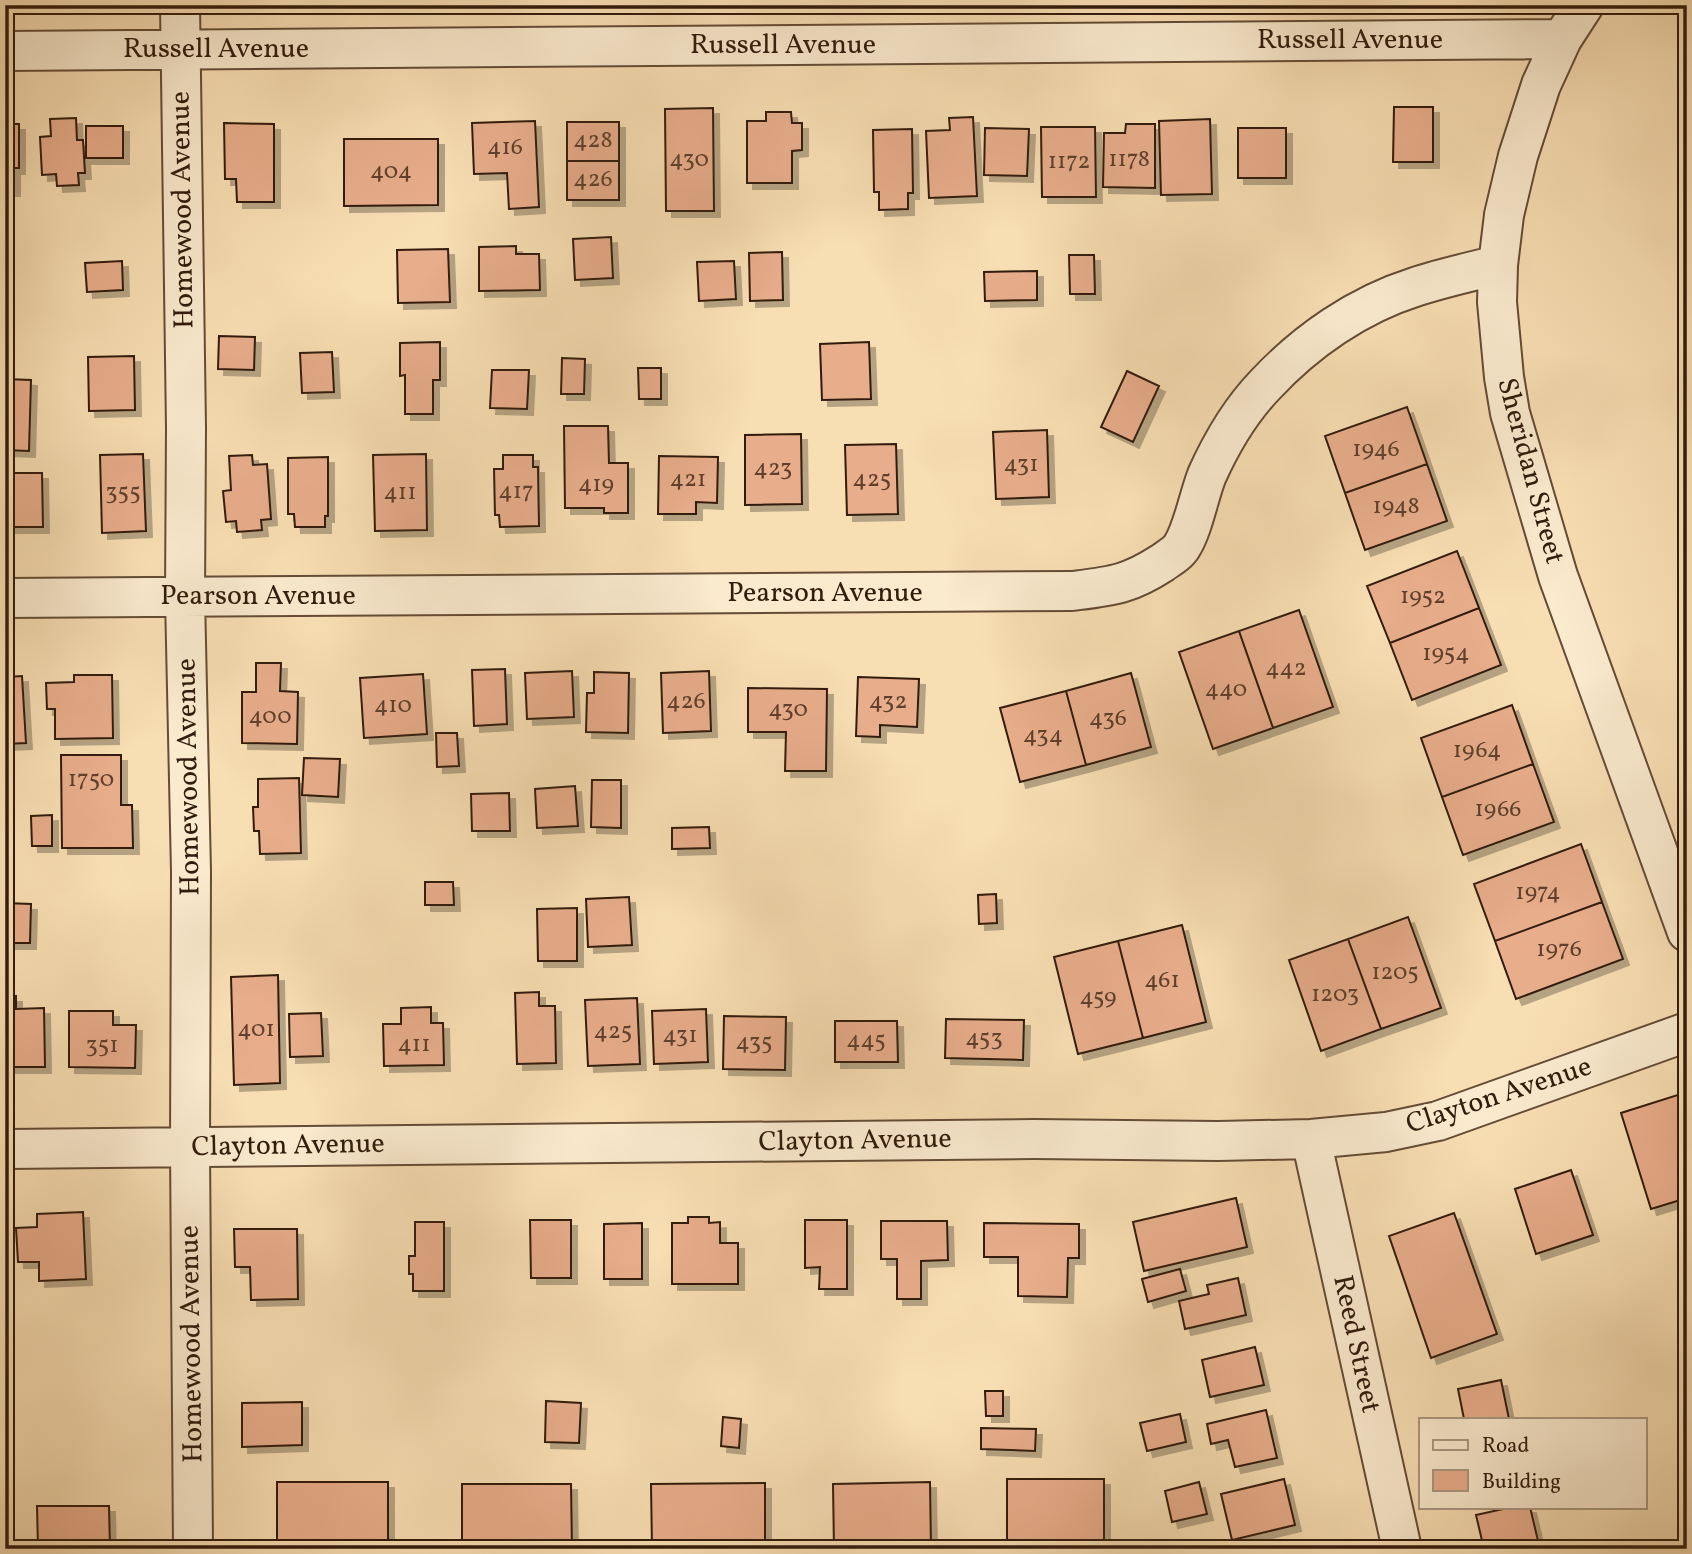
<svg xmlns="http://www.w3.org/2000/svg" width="1692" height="1554" font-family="Vollkorn,serif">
	<defs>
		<filter id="shadow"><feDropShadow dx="6" dy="6" stdDeviation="0" flood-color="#0004"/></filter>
	</defs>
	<rect width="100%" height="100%" fill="#f8deb3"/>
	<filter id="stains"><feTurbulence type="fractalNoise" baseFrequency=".00286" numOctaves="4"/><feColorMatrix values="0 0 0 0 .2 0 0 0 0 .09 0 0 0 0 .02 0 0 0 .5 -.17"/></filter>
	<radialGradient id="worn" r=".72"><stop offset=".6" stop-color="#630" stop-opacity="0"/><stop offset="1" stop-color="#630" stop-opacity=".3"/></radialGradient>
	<!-- building -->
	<path fill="#e8ad8b" stroke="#321c0d" stroke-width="2" filter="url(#shadow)" d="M1394,107H1433V162H1393Z
		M713,108L714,211H666L665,109Z
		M766,112H791L792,123H802V150L792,151V183H747V121H766Z
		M973,117L977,196L929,198L926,131L950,130L949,118Z
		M76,118L77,140H83L85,173H78L79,185L57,186L56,174L42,175L40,137L51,136L50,119Z
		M1210,119L1212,194L1161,195L1159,121Z
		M535,121L539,207L509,209L507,173L474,174L472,123Z
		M567,122H619V161H567Z
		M224,123L274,124V202H237L236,179H225Z
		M5,124H19V168H14V190H5Z
		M1126,124H1155V188L1103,187L1104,133H1125Z
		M86,126H123V158H86Z
		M1041,127H1095L1096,197H1042Z
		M985,128L1029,129L1027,176L984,175Z
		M1238,128H1286V178H1238Z
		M912,129L913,193H908V209L879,210V192H874L873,130Z
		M344,139H438V205L344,206Z
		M567,161H619V200H567Z
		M611,237L613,278L575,280L573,239Z
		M516,246V254H539L540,290L479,291V247Z
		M448,249L450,302L398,303L397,250Z
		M782,252L783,300L750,301L749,253Z
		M1069,255H1094L1095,294H1070Z
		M122,261L123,290L87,292L85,263Z
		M734,261L736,299L699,301L697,262Z
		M1037,271V300L985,301L984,272Z
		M219,336L255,337L254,370L218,369Z
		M440,342V380H433V414H405V375L400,376V343Z
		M869,342L871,399L822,400L820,344Z
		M332,352L334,392L302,393L300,353Z
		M134,356L135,410L89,411L88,357Z
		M562,358L585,359L584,394H561Z
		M638,368H661V399H639Z
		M492,370H529L527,409L490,408Z
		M1127,371L1159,386L1133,442L1101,427Z
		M5,379L31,380L29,451L5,450Z
		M1407,407L1427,464L1345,493L1325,436Z
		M564,426H608L609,463H628V513H604V508H565Z
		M1047,430L1049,497L996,499L993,432Z
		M801,434L802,504L745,505V435Z
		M896,444L898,514L847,515L845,445Z
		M143,454L146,531L102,533L100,455Z
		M426,454L427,530L375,531L373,455Z
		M252,455L253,465L267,464L271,519L261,520L262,530L237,532L236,521L226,522L223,491L231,490L229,456Z
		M503,455H533V467H538L539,526L500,527L499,515H495L494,469H503Z
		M659,456L718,457L717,503L696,502V514H658Z
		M328,457V516H325V527H295L294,514H288V458Z
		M1427,464L1447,521L1365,550L1345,493Z
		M5,473H8V527H5Z
		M8,473H42L43,527H8Z
		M1457,551L1479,608L1390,643L1367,586Z
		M1479,608L1501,665L1412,700L1390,643Z
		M1299,610L1333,707L1273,728L1239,631Z
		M1239,631L1273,728L1213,749L1179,652Z
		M256,663H281L280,691L298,692L297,744L242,743V692H256Z
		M505,669L507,724L474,726L472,670Z
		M572,671L574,717L527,719L525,673Z
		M709,671L711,731L663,733L661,673Z
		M594,672L629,673L628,733L586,732L587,693H594Z
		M1131,673L1151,747L1086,765L1066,691Z
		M423,674L427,734L364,738L360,678Z
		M74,675H112L113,738L55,739V709H47L46,683L74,682Z
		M22,676L26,743L5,744V677Z
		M858,677L919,679L917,727L880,725V737L856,736Z
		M748,688L827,689L826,771H785L786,732H748Z
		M1066,691L1086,765L1020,782L1000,708Z
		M1512,705L1533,764L1442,797L1421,738Z
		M436,733H457L459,766L437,767Z
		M61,755H121V805H132L133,848H62Z
		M304,758L340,759L338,797L302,795Z
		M1533,764L1554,822L1463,855L1442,797Z
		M299,778L301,853L260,854L259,831H254L253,807H258V779Z
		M592,780H621V828L591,827Z
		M575,786L578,826L537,828L535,789Z
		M509,793L510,831H472L471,794Z
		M52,815V846H32L31,816Z
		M709,827L710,848L672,849V828Z
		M1581,844L1602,902L1495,941L1474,884Z
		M425,882H453L454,905H425Z
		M996,894L997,923L979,924L978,895Z
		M629,897L632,945L588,947L586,899Z
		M1602,902L1623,959L1516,999L1495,941Z
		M5,903L31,904L30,943H5Z
		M577,908V961H538L537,909Z
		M1408,917L1441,1008L1381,1029L1348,939Z
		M1182,925L1206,1022L1143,1038L1118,941Z
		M1348,939L1381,1029L1321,1051L1289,960Z
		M1118,941L1143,1038L1078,1054L1054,957Z
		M278,975L280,1083L234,1085L231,977Z
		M539,992V1006H555L556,1063L517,1064L515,993Z
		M5,996H16V1009L44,1008L45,1067H5Z
		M637,998L640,1064L588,1066L585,1000Z
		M431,1007V1023H443L444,1065L384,1066L383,1024H401V1008Z
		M706,1009L708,1062L654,1064L652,1011Z
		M69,1011H113V1025H136L135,1068L69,1067Z
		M321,1013L323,1056L290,1057L289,1014Z
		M724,1016L786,1017L785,1070L723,1069Z
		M946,1019L1024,1020L1023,1060L945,1058Z
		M835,1021H897L898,1062H835Z
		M1687,1092V1198L1651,1209L1621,1113Z
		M1571,1170L1593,1235L1536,1254L1515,1189Z
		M1236,1198L1247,1247L1144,1271L1133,1222Z
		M83,1212L86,1279L39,1281V1262H18L16,1228L37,1227V1214Z
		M1454,1213L1497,1334L1431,1358L1389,1236Z
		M688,1217H709V1223L720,1222V1243H738V1284H672V1223H688Z
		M530,1220H571V1278H531Z
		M805,1220H847V1289H819L820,1267L805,1268Z
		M881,1221H947L948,1260L921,1261V1299H897V1259H881Z
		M415,1222H444V1291H413V1274H409V1256H415Z
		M642,1223V1279H604V1224Z
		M984,1223L1079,1224V1258H1068L1067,1297L1018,1296V1257H984Z
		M234,1229H297L298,1299L251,1300L250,1267H235Z
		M1180,1269L1186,1291L1148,1302L1142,1279Z
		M1238,1278L1246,1315L1185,1329L1179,1301L1209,1294L1207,1285Z
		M1255,1347L1264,1385L1210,1397L1202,1360Z
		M1501,1380L1509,1419H1464L1458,1389Z
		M985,1391H1003V1416H986Z
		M546,1401L581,1403L579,1443L545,1442Z
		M302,1402V1445L242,1447V1403Z
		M1266,1410L1277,1458L1235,1467L1228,1440L1211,1444L1207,1424Z
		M1180,1414L1186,1442L1147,1451L1140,1423Z
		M723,1417L741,1419L739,1448L721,1446Z
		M981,1428L1036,1429L1035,1451L981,1449Z
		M1007,1479H1104V1549H1007Z
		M1284,1479L1295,1525L1232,1540L1221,1494Z
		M277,1482H388V1549H277Z
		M930,1482L931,1549H834L833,1484Z
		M1199,1482L1207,1514L1172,1522L1165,1491Z
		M765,1483V1549H652L651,1484Z
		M462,1484H571L572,1549H462Z
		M37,1506H109L110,1549H38Z
		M1512,1507H1530L1539,1545L1521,1549H1484L1476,1515Z"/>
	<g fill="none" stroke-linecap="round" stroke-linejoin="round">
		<!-- minor casing -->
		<g stroke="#644c36" stroke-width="42">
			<path id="minor" d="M180,5L186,428L185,597L191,872L190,1147L193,1549
				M1584,5L1562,39L1541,85L1518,156L1504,215L1498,265L1497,302L1504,377L1510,413L1558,576L1687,932
				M5,51L1562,39
				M5,598L1072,591C1112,586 1128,585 1162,563C1169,558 1178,553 1182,546C1193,529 1199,495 1207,475C1221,444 1241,410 1265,385C1306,341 1358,305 1415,287C1442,278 1470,272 1498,265
				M1311,1139L1402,1549
				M5,1149L1034,1139L1218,1141L1311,1139L1386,1132L1438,1121L1687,1032"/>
		</g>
		<!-- minor -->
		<use href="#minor" stroke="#faeace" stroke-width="38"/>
	</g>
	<g text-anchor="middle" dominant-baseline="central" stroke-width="5" stroke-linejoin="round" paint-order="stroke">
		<!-- number labels -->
		<g font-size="24" fill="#60402c">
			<text x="593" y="141">428</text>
			<text x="505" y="148">416</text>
			<text x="689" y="160">430</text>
			<text x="1129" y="160">1178</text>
			<text x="1069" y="162">1172</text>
			<text x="391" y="172">404</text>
			<text x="593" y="180">426</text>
			<text x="1376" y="450">1946</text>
			<text x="1021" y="465">431</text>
			<text x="773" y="469">423</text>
			<text x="688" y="480">421</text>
			<text x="872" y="480">425</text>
			<text x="596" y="485">419</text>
			<text x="516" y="492">417</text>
			<text x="123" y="493">355</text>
			<text x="400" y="493">411</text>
			<text x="1396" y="507">1948</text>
			<text x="1423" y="597">1952</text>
			<text x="1446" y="654">1954</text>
			<text x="1286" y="669">442</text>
			<text x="1226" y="690">440</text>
			<text x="686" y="702">426</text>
			<text x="888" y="702">432</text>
			<text x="393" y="706">410</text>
			<text x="788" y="710">430</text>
			<text x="270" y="717">400</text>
			<text x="1108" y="719">436</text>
			<text x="1043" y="736">434</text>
			<text x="1477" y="751">1964</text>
			<text x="91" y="780">1750</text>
			<text x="1498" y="810">1966</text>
			<text x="1538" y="893">1974</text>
			<text x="1559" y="950">1976</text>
			<text x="1395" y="973">1205</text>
			<text x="1162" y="981">461</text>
			<text x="1335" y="995">1203</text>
			<text x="1098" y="998">459</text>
			<text x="256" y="1030">401</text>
			<text x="613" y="1032">425</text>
			<text x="680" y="1036">431</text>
			<text x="984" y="1039">453</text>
			<text x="866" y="1041">445</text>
			<text x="754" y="1043">435</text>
			<text x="414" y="1045">411</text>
			<text x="102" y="1046">351</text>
		</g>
		<!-- street labels -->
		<g font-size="28" fill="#321c0d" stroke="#faeace">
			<text x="1350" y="40">Russell Avenue</text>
			<text x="783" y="45">Russell Avenue</text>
			<text x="216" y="49">Russell Avenue</text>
			<text transform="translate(183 210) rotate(-91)">Homewood Avenue</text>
			<text transform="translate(1530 471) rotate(75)">Sheridan Street</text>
			<text x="825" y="593">Pearson Avenue</text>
			<text x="258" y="596">Pearson Avenue</text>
			<text transform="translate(189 777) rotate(-91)">Homewood Avenue</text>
			<text transform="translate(1499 1096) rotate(-18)">Clayton Avenue</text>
			<text transform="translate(855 1141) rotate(-1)">Clayton Avenue</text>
			<text transform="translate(288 1146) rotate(-1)">Clayton Avenue</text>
			<text transform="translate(192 1344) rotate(-91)">Homewood Avenue</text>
			<text transform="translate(1356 1344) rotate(78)">Reed Street</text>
		</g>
	</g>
	<!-- margin -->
	<rect width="1692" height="1554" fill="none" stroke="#f8deb3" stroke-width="28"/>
	<rect x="7" y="7" width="1678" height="1540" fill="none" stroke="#321c0d" stroke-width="3.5"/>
	<rect x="14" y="14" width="1664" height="1526" fill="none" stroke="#321c0d" stroke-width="2"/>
	<!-- legend -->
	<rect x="1419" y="1418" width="228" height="91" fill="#faeace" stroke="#aa9881" stroke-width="2"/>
	<rect x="1433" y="1440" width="35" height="10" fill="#faeace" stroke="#aa9881" stroke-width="2"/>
	<text x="1482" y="1452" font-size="21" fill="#321c0d">Road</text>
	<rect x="1433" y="1470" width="35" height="21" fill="#e8ad8b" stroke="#aa9881" stroke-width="2"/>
	<text x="1482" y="1488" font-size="21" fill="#321c0d">Building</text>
	<rect width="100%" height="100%" filter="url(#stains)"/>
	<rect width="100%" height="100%" fill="url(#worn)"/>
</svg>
